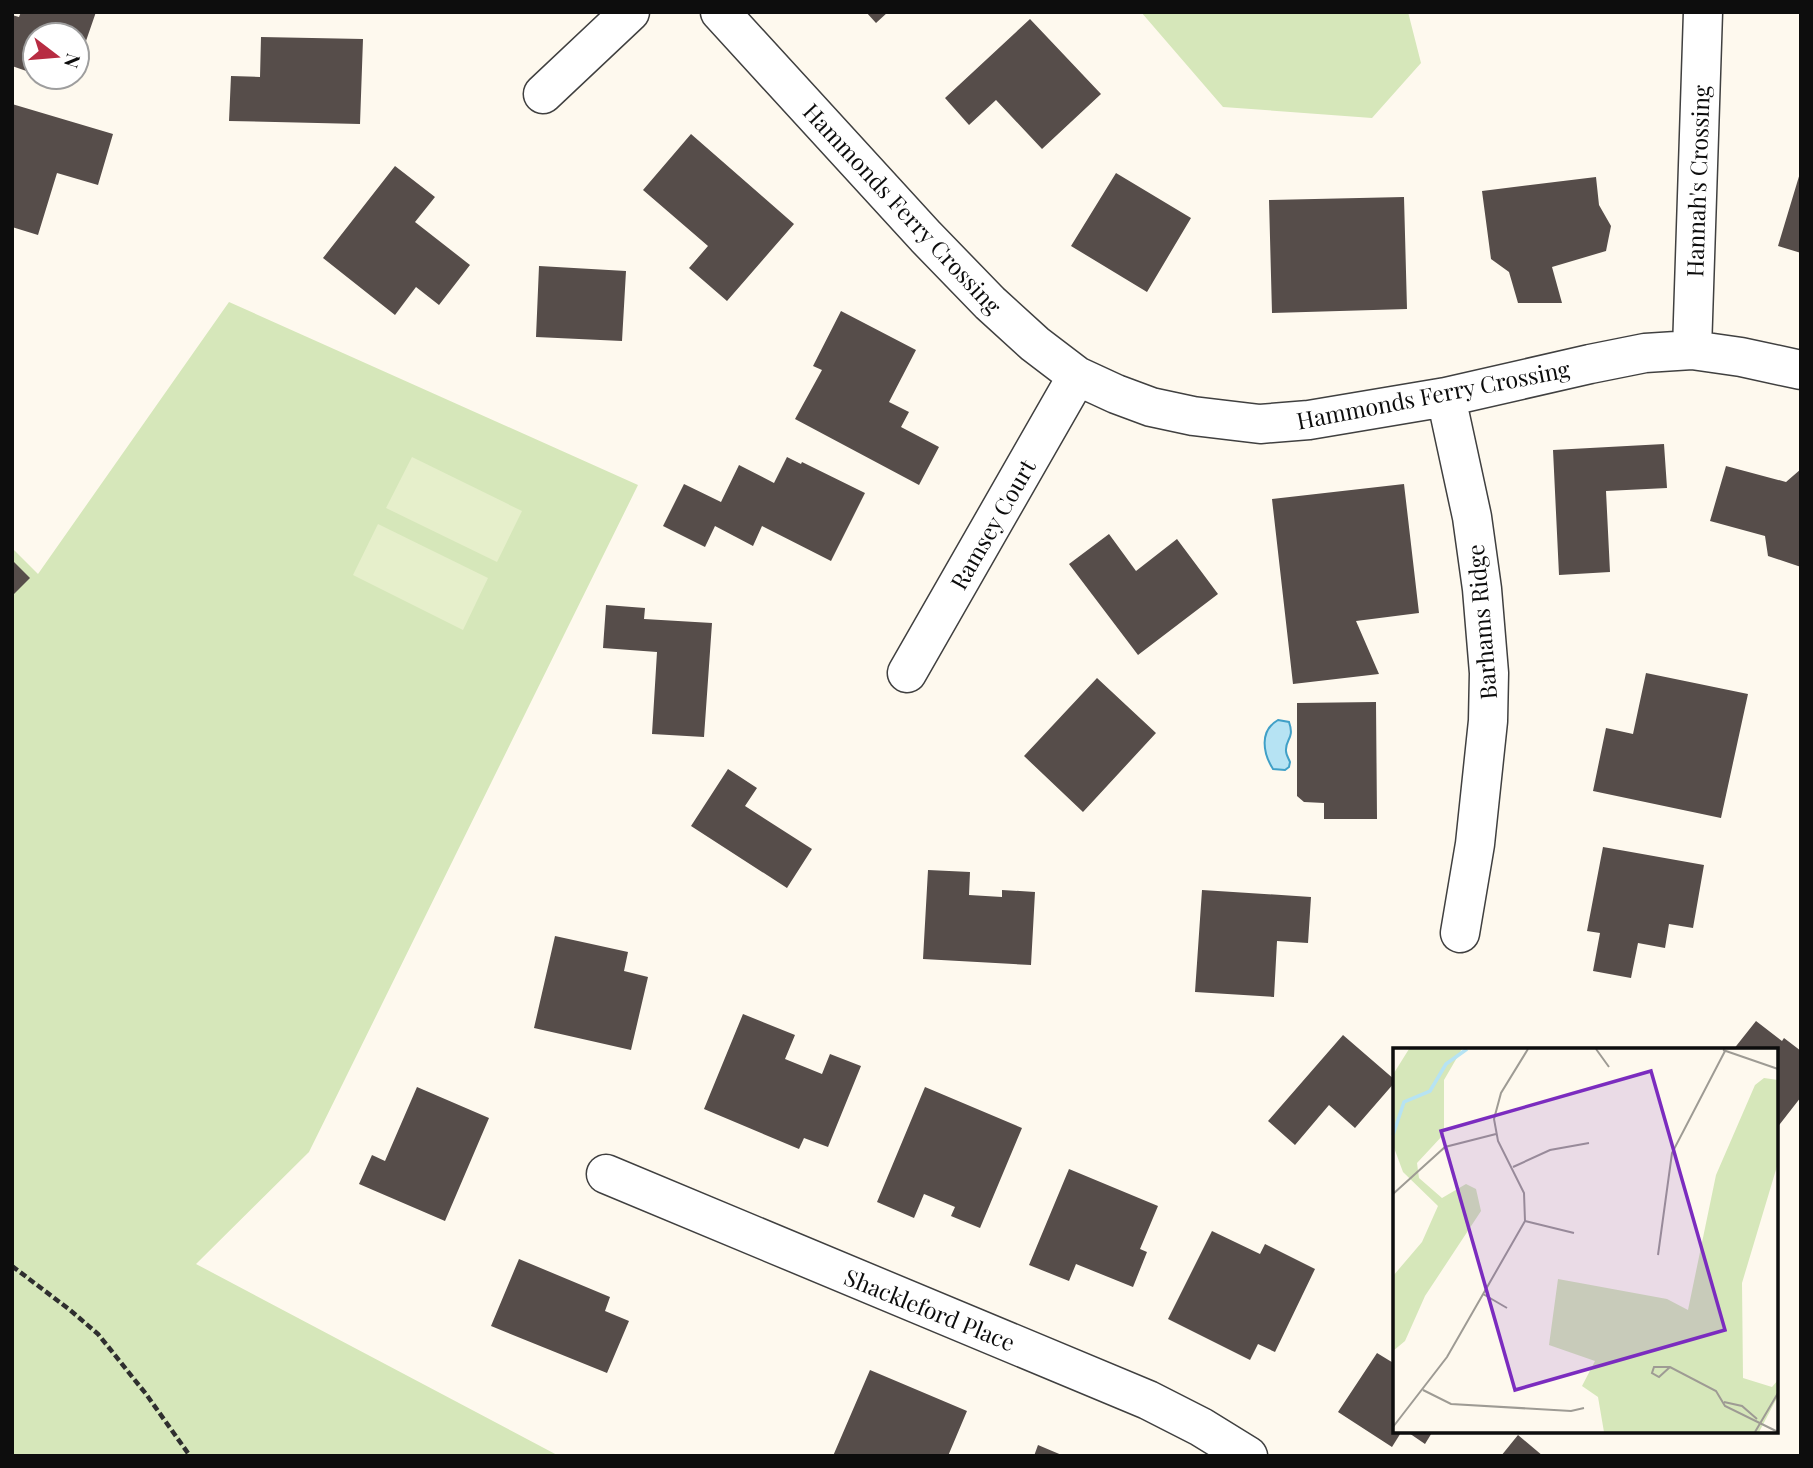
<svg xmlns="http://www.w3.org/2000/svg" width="1813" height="1468" font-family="'Playfair Display',serif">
	<rect width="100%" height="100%" fill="#fef9ee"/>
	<!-- green -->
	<path fill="#d6e7ba" d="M1141,12H1408L1421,63L1372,118L1223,107Z
		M229,302L638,485L309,1152L196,1264L559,1456H12V548L38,574Z"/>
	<!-- pitch -->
	<path fill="#e6efcb" d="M412,457L522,511L497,562L386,508Z
		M378,524L488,578L463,630L353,575Z"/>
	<!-- water -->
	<path fill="#b6e3f3" stroke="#40a0c7" stroke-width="2" d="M1278,720L1289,722C1295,739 1285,739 1286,751C1286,755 1289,759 1290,762L1289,767L1285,770L1273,769C1263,753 1259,731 1278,720Z"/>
	<!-- building -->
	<path fill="#564d4a" d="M21,12H96L77,67V35H35V74L12,66V15L19,17Z
		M866,12H888L876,23Z
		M1030,19L1101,94L1042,149L996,100L969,125L945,98Z
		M261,37L363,39L360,124L229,121L231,76L260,77Z
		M46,77H74L71,86Z
		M12,104L113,134L98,185L57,173L38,235L12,227Z
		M691,134L794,224L727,301L689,268L708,246L643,190Z
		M395,166L435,197L415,222L470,265L439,305L416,287L395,315L323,258Z
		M1116,173L1191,218L1147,292L1071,246Z
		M1800,173H1801V253L1778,246Z
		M1596,177L1599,205L1611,226L1606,251L1552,267L1562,303H1518L1509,272L1491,259L1482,191Z
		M1404,197L1407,309L1272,313L1269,200Z
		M539,266L626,271L622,341L536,337Z
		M841,311L916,350L889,402L909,412L901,427L939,447L919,485L795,419L822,370L813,366Z
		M1664,444L1667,488L1606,491L1610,572L1559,575L1553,450Z
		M787,457L801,464L802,462L865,493L831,561L762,526L753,546L715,526L705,547L663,526L684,484L721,502L739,465L774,483Z
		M1726,466L1786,482L1801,469V567L1768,556L1765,536L1710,521Z
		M1404,484L1419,613L1356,621L1379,674L1293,684L1272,499Z
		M1109,534L1136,571L1177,539L1218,594L1138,655L1069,564Z
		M12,560L30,578L12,596Z
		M606,605L645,608L644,619L712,623L704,737L652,734L657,652L603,648Z
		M1646,673L1748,694L1721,818L1593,791L1606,728L1633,734Z
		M1097,678L1156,733L1083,812L1024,756Z
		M1376,702L1377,819H1324V803L1304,802L1297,796V703Z
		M728,769L757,788L745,806L812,849L787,888L691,826Z
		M1603,847L1704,865L1693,928L1669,924L1665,948L1638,943L1631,978L1593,971L1600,933L1587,931Z
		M928,870L970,872L969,895L1002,897V890L1035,892L1031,965L923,959Z
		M1202,890L1311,897L1308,943L1277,941L1274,997L1195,992Z
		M555,936L628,952L624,971L648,977L631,1050L534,1028Z
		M743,1014L795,1035L785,1059L822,1074L830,1054L861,1066L828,1147L804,1138L799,1149L704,1109Z
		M1756,1021L1782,1041L1784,1038L1801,1051V1097L1776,1129V1050H1733Z
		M1343,1035L1395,1080V1082L1355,1128L1329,1105L1295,1145L1268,1121Z
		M417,1087L489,1118L445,1221L359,1184L372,1155L385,1161Z
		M925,1087L1022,1128L980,1228L951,1216L955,1207L924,1194L914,1218L877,1202Z
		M1069,1169L1158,1206L1140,1249L1147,1252L1133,1287L1076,1264L1069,1281L1029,1265Z
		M1212,1231L1260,1254L1265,1244L1315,1269L1275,1352L1258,1344L1250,1360L1168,1319Z
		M519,1259L610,1297L605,1311L629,1321L607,1373L491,1326Z
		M1377,1353L1395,1364V1431H1402L1392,1447L1338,1412Z
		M870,1370L967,1411L948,1456H833Z
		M1406,1431H1433L1425,1444Z
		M1518,1435L1543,1456H1501Z
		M1038,1445L1064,1456H1034Z"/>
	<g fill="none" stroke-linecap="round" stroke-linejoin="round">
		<!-- minor casing -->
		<g stroke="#404040" stroke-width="41">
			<path id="minor" d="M720,12L926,237L990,303L1035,344L1077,376L1116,394L1151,407L1193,416L1260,424L1309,420L1446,397L1590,364L1645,353L1692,350L1741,357L1801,370
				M543,94L630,12
				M1692,350L1703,12
				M1446,397L1472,517L1482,589L1489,673L1488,721L1475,844L1460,933
				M907,673L1077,376
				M606,1174L1148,1400L1201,1427L1248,1456"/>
		</g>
		<!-- path -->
		<path stroke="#2f2f2f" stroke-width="4.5" stroke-dasharray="7 3.5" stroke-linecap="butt" d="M12,1266L70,1310L98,1334L146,1394L190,1456"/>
		<!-- minor -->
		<use href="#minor" stroke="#fff" stroke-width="38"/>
	</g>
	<g text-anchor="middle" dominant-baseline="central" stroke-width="7" stroke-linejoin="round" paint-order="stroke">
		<!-- street labels -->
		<g font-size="23" fill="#0d0d0d" stroke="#fff">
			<text transform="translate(1697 181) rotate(-88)">Hannah's Crossing</text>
			<text transform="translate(903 208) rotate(47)">Hammonds Ferry Crossing</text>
			<text transform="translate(1433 394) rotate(-11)">Hammonds Ferry Crossing</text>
			<text transform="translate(992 524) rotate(-60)">Ramsey Court</text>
			<text transform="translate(1481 622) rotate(-95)">Barhams Ridge</text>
			<text transform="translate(930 1309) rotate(22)">Shackleford Place</text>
		</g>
	</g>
	<!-- overview -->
	<g transform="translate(1393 1048)">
		<rect width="385" height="385" fill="#fef9ee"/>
		<path d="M16,1H69L51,32V86L24,115L26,130L49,150L73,136L83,141L88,163L32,248L12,293L0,303V228L29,194L45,158L10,124L0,97L1,25ZM371,30L385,32V115L349,235L350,330L379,339L385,332V348L366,384H211L205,349L189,338L202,313L156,297L165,231L274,251L295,262L323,127L362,37Z" fill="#d6e7ba"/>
		<path fill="none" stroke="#b6e3f3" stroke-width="3.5" d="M0,87L11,54L37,43L53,16L74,1"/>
		<path fill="none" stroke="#9e9b94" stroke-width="2" d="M203,1L216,19M330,2L385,21M120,119L157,102L196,95M0,146L52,99L103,86M132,173L181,185M265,207L279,105L332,3M90,246L114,260M277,319L266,329L259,325L261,319H277L323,343L332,358L385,384M30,342L58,356L178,363L191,360M331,354L349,358L364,371M0,379L54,309L132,173L131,145L105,93L101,71L108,45L135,1M362,384L385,345"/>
		<path fill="#7b2cbf" fill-opacity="0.15" stroke="#7b2cbf" stroke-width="3.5" d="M258,23L332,282L122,342L48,83Z"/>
		<rect width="385" height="385" fill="none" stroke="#0d0d0d" stroke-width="3.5"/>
	</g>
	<!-- border -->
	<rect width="1813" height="1468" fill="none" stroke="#0d0d0d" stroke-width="28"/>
	<!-- north arrow -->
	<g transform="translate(56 56) rotate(106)"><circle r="33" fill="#ffffff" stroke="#9e9e9e" stroke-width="2"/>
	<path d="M0-5L12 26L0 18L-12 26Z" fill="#b72c42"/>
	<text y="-10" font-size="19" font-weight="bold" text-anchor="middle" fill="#0d0d0d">N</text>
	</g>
</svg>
